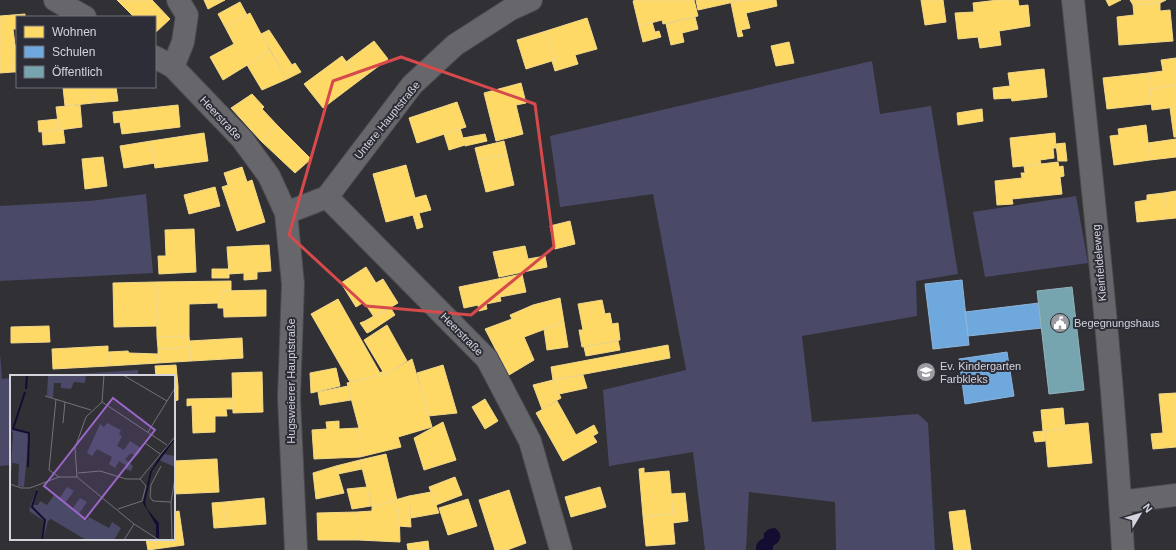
<svg xmlns="http://www.w3.org/2000/svg" width="1176" height="550" font-family="Arial,sans-serif">
	<rect width="100%" height="100%" fill="#303035"/>
	<!-- green -->
	<path fill="#4b4968" d="M872,61L880,114L931,106L958,274L916,281L917,316L802,336L812,422L918,414L928,423L935,550H836L835,502L749,492L746,550H705L693,452L609,466L603,390L686,370L653,194L560,207L550,136Z
		M146,194L153,273L0,281V206L90,201Z
		M1076,196L1088,263L985,277L973,212Z
		M0,353L2,379L11,378V465L0,466Z
		M138,370V376H46Z"/>
	<!-- water -->
	<path fill="#150d31" d="M775,528C783,534 782,541 773,546V550H756C756,543 758,541 764,538V533L769,529Z"/>
	<!-- homes -->
	<path fill="#ffd966" stroke="#f2d889" d="M117,0H152L170,19L155,33V17H134Z
		M204,0H225L208,9Z
		M636,0H694L698,16L663,24L662,20L639,26L633,1Z
		M696,0H743L698,10Z
		M743,0H776L777,6L746,13L750,28L741,30L743,36L738,37L731,3Z
		M921,0H943L946,22L925,25Z
		M998,0H1018L1019,6L1028,5L1030,26L999,31L1001,45L980,48L978,37L958,39L955,13L974,12L973,3Z
		M1106,0H1121L1109,6Z
		M1130,0H1166L1160,3L1133,5Z
		M240,2L247,15L225,27L218,14Z
		M1160,3V11L1170,10L1173,41L1119,45L1117,17L1134,15L1133,5Z
		M250,13L270,51L223,80L210,57L234,44L225,27Z
		M25,14V17H17V29H13L15,45L11,46L13,72L0,73V16Z
		M695,17L698,29L682,33L684,42L671,45L666,24Z
		M587,18L597,49L575,55L578,64L555,71L552,61L555,60L546,31Z
		M652,22L655,32L659,31L661,37L643,42L639,26Z
		M269,30L292,65L295,63L301,72L287,79L261,34Z
		M546,31L555,60L526,69L517,40Z
		M374,41L388,59L360,80L346,62Z
		M789,42L794,63L776,66L771,46Z
		M17,45V72H13L11,46Z
		M270,51L287,79L262,90L247,65Z
		M342,56L360,80L323,108L304,84Z
		M1176,58V85L1150,89L1148,73L1163,71L1161,60Z
		M1044,69L1047,97L1012,101L1011,98L994,99L993,88L1010,86L1008,73Z
		M1148,73L1152,104L1107,109L1103,78Z
		M521,83L526,103L516,105L523,134L496,141L484,93Z
		M1176,85V107L1152,110L1150,89Z
		M63,87H91L93,103L65,106Z
		M91,87H116L118,101L93,103Z
		M252,94L264,107L262,109L278,126L261,141L231,108Z
		M457,102L466,127L417,143L409,118Z
		M80,105L82,127L59,130L56,107Z
		M178,105L180,127L122,134L120,122L114,123L113,112Z
		M1176,107V137H1174L1170,108Z
		M982,109L983,121L958,125L957,113Z
		M58,119L59,130L39,132L38,121Z
		M1146,125L1150,160L1114,165L1110,136L1119,135L1118,129Z
		M278,126L311,159L295,173L261,141Z
		M460,128L463,138L485,134L487,141L465,146V145L449,150L444,134Z
		M63,129L65,143L43,145L42,131Z
		M204,133L208,161L155,168L151,141Z
		M1055,133L1056,148H1053L1054,158L1040,160L1041,164L1013,167L1010,138Z
		M1176,139V157L1150,160L1148,143Z
		M151,141L155,163L124,168L120,146Z
		M504,141L507,154L478,160L475,148Z
		M1065,143L1067,161H1058L1056,144Z
		M507,154L514,185L486,192L478,160Z
		M103,157L107,186L85,189L82,159Z
		M1058,162L1059,167L1063,166L1064,176L1060,177L1062,194L1012,199L1013,204L997,205L995,181L1022,178L1021,173H1025L1024,166Z
		M406,165L415,198L426,195L431,210L419,213L423,227L417,229L413,215L386,222L373,174Z
		M242,167L247,182L252,180L265,222L237,231L222,187L228,185L224,173Z
		M215,187L220,206L189,214L184,195Z
		M1176,191V218L1166,219L1164,193Z
		M1164,193L1166,219L1137,222L1135,202L1147,200V195Z
		M570,221L575,244L555,249L550,226Z
		M194,229L196,272L159,274L158,256H166L165,230Z
		M269,245L271,271L257,272V279L244,280V273L229,274L227,247Z
		M525,246L528,259L545,256L547,267L499,277L493,252Z
		M366,267L376,283L383,279L398,303L374,317L364,302L356,307L341,283Z
		M212,269H229V278H212Z
		M522,274L526,292L500,297L501,301L486,304L487,309L479,311L478,305L464,308L459,287Z
		M231,281V291H223L224,308H218V303L189,304V336L157,337L156,282Z
		M156,282L157,326L114,327L113,283Z
		M266,290V316L224,317L223,291Z
		M560,298L564,322L524,337L534,360L509,375L485,329L512,319L510,315L533,305Z
		M338,299L380,373L381,375L350,382L311,314Z
		M602,300L605,314L610,313L612,324L618,323L620,340L582,347L579,330H583L578,304Z
		M390,307L395,315L371,331L365,321Z
		M365,321L371,331L367,333L360,323Z
		M564,322L568,347L547,350L544,329Z
		M387,325L407,361L385,375L364,340Z
		M49,326L50,342L11,343V327Z
		M189,336L190,347L158,349L157,337Z
		M242,338L243,358L191,361L189,341Z
		M618,341L620,350L586,356L584,347Z
		M668,345L670,358L553,380L551,367Z
		M108,346V366L53,369L52,349Z
		M190,347L191,361L158,363V349Z
		M128,351L129,353L158,354V363L108,366V352Z
		M412,359L432,427L398,437L401,447L360,457L359,428L347,383L381,375L380,373L383,371L385,375Z
		M176,365L178,386H174V376H156L155,366Z
		M443,365L457,413L428,416L417,373Z
		M336,368L340,386L311,393L310,373Z
		M262,372L263,412L233,413L232,373Z
		M583,375L587,388L559,394L553,380Z
		M553,380L561,398L542,409L533,385Z
		M174,386H178V400L174,401Z
		M348,386L351,400L320,405L318,392Z
		M1176,393V447L1153,449L1151,434L1163,433L1159,394Z
		M233,398V409H226L227,416H215V432L193,433L192,405L187,406V399Z
		M485,399L498,421L485,429L472,407Z
		M557,401L576,435L594,425L598,433L593,436L597,442L563,461L536,413Z
		M1063,408L1065,429L1043,431L1041,410Z
		M339,421V429L359,428L360,457L314,459L312,430L327,429L326,422Z
		M443,422L456,460L424,470L414,438Z
		M1088,423L1092,463L1048,467L1045,431L1065,429V425Z
		M1045,431V441L1035,442L1033,432Z
		M386,454L397,500L372,507L360,460Z
		M217,459L219,492L174,494V461Z
		M360,460L362,469L338,474L336,466Z
		M336,466L344,493L316,499L313,473Z
		M644,468V473L669,471L673,514L643,516L639,469Z
		M455,477L462,495L436,505L429,487Z
		M367,487L371,506L352,509L347,489Z
		M600,487L606,507L571,517L565,497Z
		M509,490L526,543L507,550H495L479,500Z
		M431,492L439,513L411,518L409,496Z
		M685,493L688,521L673,523L675,544L646,546L643,516L673,514L671,494Z
		M409,496L411,527L399,526V510H396L395,500Z
		M264,498L266,524L228,527L225,502Z
		M468,499L477,526L448,535L439,508Z
		M395,500L396,510H399L400,542L358,540L357,512L372,511V507Z
		M225,502L228,527L214,528L212,503Z
		M965,510L971,550H954L949,512Z
		M179,511L184,545L148,550L146,539H174V512Z
		M357,512L358,540H318L317,513Z
		M428,541L429,550H408L407,544Z"/>
	<!-- schools -->
	<path fill="#6fa8dc" stroke="#8db5dc" d="M962,280L969,345L933,349L925,284Z
		M1039,303L1042,328L968,336L965,312Z
		M1007,352L1014,396L965,404L959,359Z"/>
	<!-- public -->
	<path fill="#76a5af" stroke="#92b3bc" d="M1072,287L1084,390L1049,394L1037,291Z"/>
	<g fill="none" stroke-linecap="round" stroke-linejoin="round">
		<!-- minor casing -->
		<g stroke="#4b4b4f" stroke-width="24">
			<path id="minor" d="M55,0L85,17
				M1073,0C1092,183 1113,366 1123,550
				M155,57L173,67L242,139L269,176L286,213L293,284L289,398L296,550
				M173,67L183,42L187,15L178,0
				M327,197L487,359L530,441L561,550
				M286,213L327,197L412,85L455,45L511,9L531,0
				M1120,502L1176,495"/>
		</g>
		<!-- minor -->
		<use href="#minor" stroke="#67676b" stroke-width="22"/>
	</g>
	<!-- marked area -->
	<path fill="none" stroke="#d64a4c" stroke-width="3" stroke-linejoin="round" d="M401,57L535,104L554,247L471,315L366,306L289,235L333,81Z"/>
	<!-- icons -->
	<defs>
		<g id="civic-disc" transform="scale(1)"><circle r="9.5" fill="#9b9ba2" stroke="#2d2d38"/><path d="M-.6-6.5H3V-4.5H.6V-3L4-1V1h2V6H-6V1h2V-1L-.6-3ZM-1.2 2.5V6h2.4V2.5Z" fill="#fff"/></g>
		<g id="school-disc" transform="scale(1)"><circle r="9.5" fill="#9b9ba2" stroke="#2d2d38"/><path d="M0-5L7-2L0 1L-7-2ZM-4 1L0 2.5L4 1V4Q0 6-4 4Z" fill="#fff"/></g>
	</defs>
	<g fill-rule="evenodd">
		<use href="#civic-disc" x="1060" y="323"/>
		<use href="#school-disc" x="926" y="372"/>
	</g>
	<g text-anchor="middle" dominant-baseline="central" stroke-width="4" stroke-linejoin="round" paint-order="stroke">
		<!-- street labels -->
		<g font-size="11" fill="#d4d4dc" stroke="#2d2d38">
			<text transform="translate(221 118) rotate(47)">Heerstraße</text>
			<text transform="translate(387 120) rotate(-51)">Untere Hauptstraße</text>
			<text transform="translate(1099 263) rotate(-95)">Kleinfeldeleweg</text>
			<text transform="translate(462 334) rotate(45)">Heerstraße</text>
			<text transform="translate(291 381) rotate(-90)">Hugsweierer Hauptstraße</text>
		</g>
		<!-- poi labels -->
		<g font-size="11" fill="#d4d4dc" stroke="#2d2d38" text-anchor="start">
			<text x="1074" y="323">Begegnungshaus</text>
			<text x="940" y="366">Ev. Kindergarten<tspan x="940" dy="13">Farbkleks</tspan></text>
		</g>
	</g>
	<!-- overview -->
	<g transform="translate(10 375)">
		<rect width="165" height="165" fill="#303035"/>
		<path d="M38,0H76L75,8L64,7L61,14L51,13V8H44L43,23L37,21ZM97,48L111,55L109,59L112,61L107,71L114,75L120,66L132,74L126,82L121,78L115,84L123,91L121,96L115,94L117,91L109,86L105,93L99,89L102,82L87,74L82,81L77,78L90,49L94,52ZM0,53L19,58L14,112L8,111L9,89L2,88L0,108L3,58ZM154,79L165,81V92L149,85ZM57,112L64,116L55,128L63,133L70,123L77,127L68,140L77,145L79,142L99,153L102,147L111,153L104,165H76L41,144L38,146L33,165H31L34,146L19,136L26,114H28L24,130H28L30,126L37,130L44,120L49,124Z" fill="#4b4968"/>
		<path d="M165,64L142,96L135,127L137,134L149,148V163L146,165V150L133,128L140,97L157,70Z" fill="#150d31"/>
		<path fill="none" stroke="#150d31" stroke-width="2" d="M16,14L17,0M15,17L3,54L19,58L18,92M27,115L22,132L35,145L32,165"/>
		<path fill="none" stroke="#727278" stroke-width="1" d="M113,0L157,26M35,21L81,35M46,24L39,95L49,102M92,27L157,70M53,48L55,27M138,57L165,13M135,68L150,79M151,91L141,110L140,122L143,126L161,127M68,98L90,96L116,104H130M67,102L65,73L76,42L92,27L94,0M0,109L11,113H20L49,102H67L124,149L149,165M108,134L132,126L136,111L130,104L165,62M114,165L124,149M162,165L161,127L165,103"/>
		<path fill="#9a67c9" fill-opacity="0.15" stroke="#9a67c9" stroke-width="2" d="M103,23L145,55L75,144L34,111Z"/>
		<rect width="165" height="165" fill="none" stroke="#d4d4dc" stroke-width="2"/>
	</g>
	<!-- legend -->
	<rect x="16" y="16" width="140" height="72" fill="#2d2d38" stroke="#70707a"/>
	<rect x="24" y="26" width="20" height="12" fill="#ffd966" stroke="#70707a"/>
	<text x="52" y="36" font-size="12" fill="#d4d4dc">Wohnen</text>
	<rect x="24" y="46" width="20" height="12" fill="#6fa8dc" stroke="#70707a"/>
	<text x="52" y="56" font-size="12" fill="#d4d4dc">Schulen</text>
	<rect x="24" y="66" width="20" height="12" fill="#76a5af" stroke="#70707a"/>
	<text x="52" y="76" font-size="12" fill="#d4d4dc">Öffentlich</text>
	<!-- north arrow -->
	<g transform="translate(1140 514) rotate(52)" stroke="#2d2d38" stroke-width="3" paint-order="stroke">
	<path d="M0-3L7 15L0 10L-7 15Z" fill="#d4d4dc"/>
	<text y="-6" font-size="11" font-weight="bold" text-anchor="middle" fill="#d4d4dc">N</text>
	</g>
</svg>
